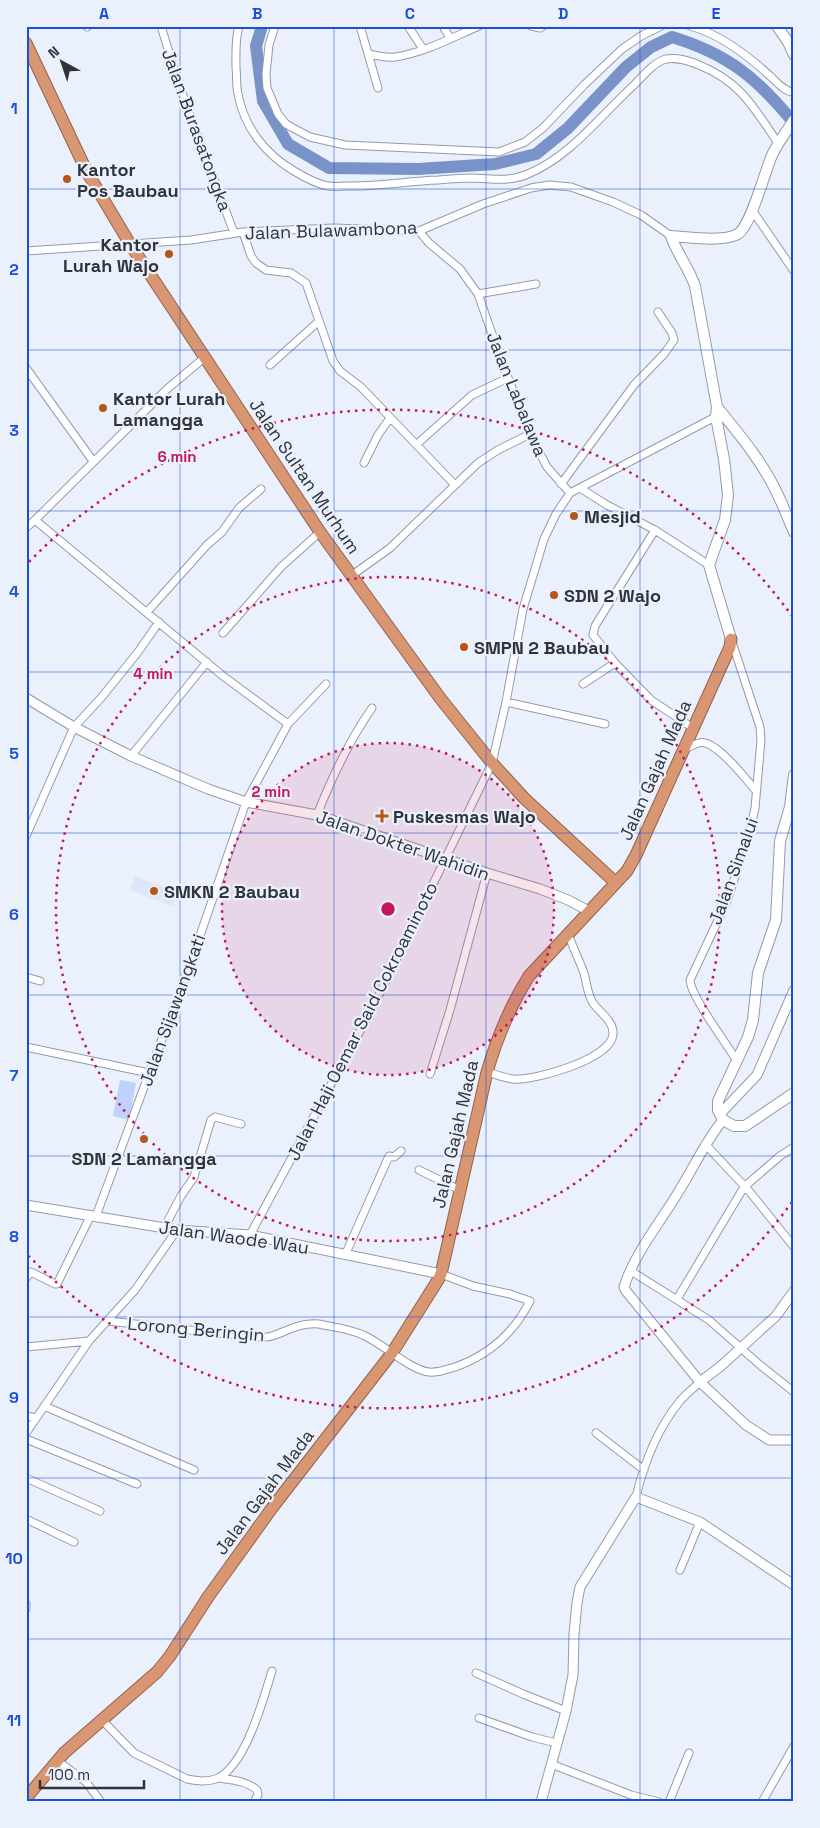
<svg xmlns="http://www.w3.org/2000/svg" width="820" height="1828" font-family="'Space Grotesk',sans-serif">
	<rect width="100%" height="100%" fill="#ebf1fc"/>
	<!-- built -->
	<path fill="#dde7fc" d="M135,876L178,892L172,906L130,890Z"/>
	<!-- green -->
	<path fill="#bed2fb" d="M120,1080L136,1083L129,1120L113,1116Z"/>
	<g fill="none" stroke-linecap="round" stroke-linejoin="round">
		<!-- river -->
		<path stroke="#7993c9" stroke-width="12" d="M262,26L256,46L263,101L288,144L329,168L418,169L495,164L536,154L568,128L626,67L651,47L672,37C728,54 757,78 794,123"/>
		<!-- minor casing -->
		<g stroke="#929bac" stroke-width="9">
			<path id="minor" d="M161,26L179,85L234,233
				M239,26C235,39 236,54 236,68C237,76 236,86 238,94C244,127 265,154 294,171C304,177 316,184 328,186C334,187 341,186 347,186C378,187 407,181 438,180C449,179 460,178 472,178C491,179 509,182 528,174C571,156 600,116 634,85C643,76 654,62 666,59C678,57 689,61 699,65C741,82 754,108 778,143
				M275,26L269,45L266,74L267,88L278,114L286,124L293,128L310,137L345,145L499,152L525,142L543,128L584,85L622,49L641,36L661,26
				M360,26L378,88
				M408,26L423,49
				M443,26L450,38
				M531,26L540,28L543,26
				M690,26C720,34 746,54 769,75C776,81 784,92 794,92
				M87,27L88,26
				M369,54C378,56 386,58 395,57C424,53 453,37 479,26
				M752,210L794,271
				M419,231L429,243L460,269L478,294L503,365L530,434L547,467L570,493
				M243,232L251,256L256,263L266,270L291,273L306,283L333,361L340,371L361,387L455,485
				M26,251L191,240L243,232L334,228L419,231L483,204L531,188L549,185L571,187L613,202L641,215L671,236
				M478,294L536,284
				M204,358L167,389L35,520L223,676L288,724
				M270,365L319,321
				M26,368L93,461
				M417,444L472,395L508,378
				M364,463L378,435L390,418
				M561,484L634,385L664,354L674,340L672,333L658,312
				M580,488L607,505L655,530L709,565
				M26,528L35,520
				M655,530L595,626L593,635L615,663L651,700L693,728
				M351,576L390,548L478,463L498,450L530,434
				M147,612L207,545L222,532L239,508L261,489
				M223,633L281,567L320,532
				M732,642L760,727L761,740L755,808L751,827L727,901L690,980C691,997 727,1044 737,1061
				M583,684L615,663
				M506,702L605,724
				M683,750C689,747 699,741 705,743C720,746 746,779 756,791
				M131,756L207,662
				M317,815C332,777 349,741 372,708
				M26,836L74,727L101,698L138,652L159,622
				M26,977L40,981
				M26,1047L149,1073
				M487,1072C495,1074 504,1078 513,1079C534,1081 612,1059 613,1034C614,1021 599,1012 593,1003C587,994 587,983 584,973C579,960 573,947 568,934
				M430,1074L450,1010L487,873
				M705,1144L749,1191L794,1247
				M419,1170L460,1190
				M96,1216L194,953L246,802L288,724L326,684
				M164,1228L181,1196L194,1177L211,1120L215,1117L241,1124
				M250,1235L374,1005L492,763L506,702L523,609L544,539L556,514L570,493L719,415
				M346,1253L389,1156L394,1157L401,1151
				M631,1271L709,1320L760,1365L794,1392
				M26,1278L31,1272L55,1284H57L91,1215
				M677,1299L744,1187L780,1156L794,1147
				M108,1321L253,1337C259,1337 266,1338 272,1336C288,1331 300,1322 319,1324C333,1327 350,1329 363,1335C382,1343 410,1370 429,1372C437,1373 448,1369 455,1367C489,1355 514,1333 530,1301L510,1294L473,1286L441,1274
				M26,1347L89,1341
				M44,1406L194,1470
				M26,1416L36,1418
				M26,1433L89,1341L135,1290L177,1230
				M596,1433L644,1470
				M26,1439L137,1484
				M26,1478L100,1511
				M636,1497C644,1463 658,1428 680,1401C687,1393 693,1389 700,1382
				M26,1519L74,1542
				M680,1570L700,1522
				M26,1604V1609
				M476,1673L523,1694L566,1711
				M479,1718L532,1737L556,1743
				M102,1720L134,1753L187,1779C196,1781 209,1782 218,1778C246,1764 263,1700 272,1671
				M58,1761L86,1782L101,1802
				M551,1764L631,1795L659,1802
				M219,1778C232,1780 247,1781 257,1790L258,1795L254,1802
				M669,1802L689,1753
				M762,1802L794,1746"/>
		</g>
		<!-- tertiary casing -->
		<g stroke="#929bac" stroke-width="11">
			<path id="tertiary" d="M26,698L74,727L131,756L208,789L246,802L317,815L487,873L540,889L568,900L589,911
				M720,1114L757,1075L794,990
				M723,1120C705,1142 694,1167 679,1191C660,1223 635,1252 624,1287L626,1291L700,1382L746,1425L769,1440H794
				M26,1205L177,1230L250,1235L441,1274
				M700,1382L721,1366L776,1316L794,1291
				M541,1802L566,1711L573,1675L574,1634L577,1603L580,1587L636,1497L700,1522L794,1585"/>
		</g>
		<!-- secondary casing -->
		<g stroke="#929bac" stroke-width="12">
			<path id="secondary" d="M777,26L788,42L794,55
				M717,407C739,434 762,461 777,493C783,505 788,519 794,532
				M731,639L709,565L725,520L728,495L724,459L716,417L717,407L695,286C689,268 677,254 671,236C689,237 719,242 736,235C751,229 765,169 773,153C779,141 787,131 794,120
				M794,775L790,807L780,841L776,920L758,973L753,1020L748,1037L718,1101V1110L723,1120L734,1126H745L794,1093"/>
		</g>
		<!-- trunk casing -->
		<g stroke="#966248" stroke-width="13">
			<path id="trunk" d="M26,43L87,172L130,244L320,532L440,698L492,763L524,798L616,883
				M26,1798L64,1753L157,1672L170,1656L208,1597L272,1508L392,1353L438,1280L441,1274L487,1072C497,1038 510,1006 529,976L627,871L636,855L730,647L731,639"/>
		</g>
		<!-- minor -->
		<use href="#minor" stroke="#fff" stroke-width="7"/>
		<!-- tertiary -->
		<use href="#tertiary" stroke="#fff" stroke-width="9"/>
		<!-- secondary -->
		<use href="#secondary" stroke="#fff" stroke-width="10"/>
		<!-- trunk -->
		<use href="#trunk" stroke="#d89673" stroke-width="11"/>
	</g>
	<!-- grid -->
	<path fill="none" stroke="#1d4ed8" stroke-width="1" stroke-opacity="0.55" d="M180,26V1802M334,26V1802M486,26V1802M640,26V1802M26,189H794M26,350H794M26,511H794M26,672H794M26,833H794M26,995H794M26,1156H794M26,1317H794M26,1478H794M26,1639H794"/>
	<!-- distance rings -->
	<circle cx="388" cy="909" r="166" fill="#c2185b" fill-opacity=".12"/>
	<g fill="none" stroke="#c2185b" stroke-width="2.5" stroke-dasharray="2.5 5">
		<circle cx="388" cy="909" r="166"/>
		<circle cx="388" cy="909" r="332"/>
		<path d="M792 1202A499 499 0 0 1 29 1256M29 562A499 499 0 0 1 792 616"/>
	</g>
	<!-- markers -->
	<g fill="#b75619" stroke="#ebf1fc" stroke-width="2">
		<circle cx="67" cy="179" r="5"/>
		<circle cx="169" cy="254" r="5"/>
		<circle cx="103" cy="408" r="5"/>
		<circle cx="574" cy="516" r="5"/>
		<circle cx="554" cy="595" r="5"/>
		<circle cx="464" cy="647" r="5"/>
		<path d="M379.5 808.5h5v5h5v5h-5v5h-5v-5h-5v-5h5z"/>
		<circle cx="154" cy="891" r="5"/>
		<circle cx="144" cy="1139" r="5"/>
	</g>
	<g text-anchor="middle" dominant-baseline="central" stroke-width="4.5" stroke-linejoin="round" paint-order="stroke">
		<!-- street labels -->
		<g font-size="18" fill="#2f333a" stroke="#ebf1fc">
			<text transform="translate(197 130) rotate(70)">Jalan Burasatongka</text>
			<text transform="translate(331 230) rotate(-2)">Jalan Bulawambona</text>
			<text transform="translate(517 394) rotate(68)">Jalan Labalawa</text>
			<text transform="translate(305 476) rotate(56)">Jalan Sultan Murhum</text>
			<text transform="translate(655 770) rotate(-66)">Jalan Gajah Mada</text>
			<text transform="translate(403 845) rotate(19)">Jalan Dokter Wahidin</text>
			<text transform="translate(733 871) rotate(-70)">Jalan Simalui</text>
			<text transform="translate(172 1010) rotate(-70)">Jalan Sijawangkati</text>
			<text transform="translate(362 1021) rotate(-63)">Jalan Haji Oemar Said Cokroaminoto</text>
			<text transform="translate(455 1134) rotate(-77)">Jalan Gajah Mada</text>
			<text transform="translate(234 1237) rotate(8)">Jalan Waode Wau</text>
			<text transform="translate(196 1329) rotate(5)">Lorong Beringin</text>
			<text transform="translate(264 1492) rotate(-53)">Jalan Gajah Mada</text>
		</g>
		<!-- poi labels -->
		<g font-size="18" font-weight="bold" fill="#2f333a" stroke="#ebf1fc" text-anchor="start">
			<text x="77" y="169">Kantor<tspan x="77" dy="21">Pos Baubau</tspan></text>
			<text x="159" y="244" text-anchor="end">Kantor<tspan x="159" dy="21">Lurah Wajo</tspan></text>
			<text x="113" y="398">Kantor Lurah<tspan x="113" dy="21">Lamangga</tspan></text>
			<text x="584" y="516">Mesjid</text>
			<text x="564" y="595">SDN 2 Wajo</text>
			<text x="474" y="647">SMPN 2 Baubau</text>
			<text x="393" y="816">Puskesmas Wajo</text>
			<text x="164" y="891">SMKN 2 Baubau</text>
			<text x="144" y="1158" text-anchor="middle">SDN 2 Lamangga</text>
		</g>
	</g>
	<circle cx="388" cy="909" r="8" fill="#c2185b" stroke="#ebf1fc" stroke-width="2.5"/>
	<g font-size="15" text-anchor="middle" font-weight="bold" fill="#c2185b" stroke="#ebf1fc" stroke-width="4.5" stroke-linejoin="round" paint-order="stroke">
		<text x="177" y="462">6 min</text>
		<text x="153" y="679">4 min</text>
		<text x="271" y="797">2 min</text>
	</g>
	<!-- border -->
	<rect width="820" height="1828" fill="none" stroke="#ebf1fc" stroke-width="55"/>
	<!-- north arrow -->
	<g transform="translate(62 62) rotate(320)" stroke="#ebf1fc" stroke-width="4" paint-order="stroke">
	<path d="M0-4L9 19L0 12L-9 19Z" fill="#2f333a"/>
	<text y="-8" font-size="14" font-weight="bold" text-anchor="middle" fill="#2f333a">N</text>
	</g>
	<!-- scale -->
	<path d="M40 1780v8h104v-8" fill="none" stroke="#2f333a" stroke-width="2.5"/>
	<text x="48" y="1780" font-size="15" fill="#2f333a" stroke="#ebf1fc" stroke-width="4" paint-order="stroke">100 m</text>
	<rect x="28" y="28" width="764" height="1772" fill="none" stroke="#1d4ed8" stroke-width="2"/>
	<g font-size="16" text-anchor="middle" font-weight="bold" fill="#1d4ed8">
		<text x="104" y="19">A</text>
		<text x="257" y="19">B</text>
		<text x="410" y="19">C</text>
		<text x="563" y="19">D</text>
		<text x="716" y="19">E</text>
		<text x="14" y="114">1</text>
		<text x="14" y="275">2</text>
		<text x="14" y="436">3</text>
		<text x="14" y="597">4</text>
		<text x="14" y="759">5</text>
		<text x="14" y="920">6</text>
		<text x="14" y="1081">7</text>
		<text x="14" y="1242">8</text>
		<text x="14" y="1403">9</text>
		<text x="14" y="1564">10</text>
		<text x="14" y="1726">11</text>
	</g>
</svg>
